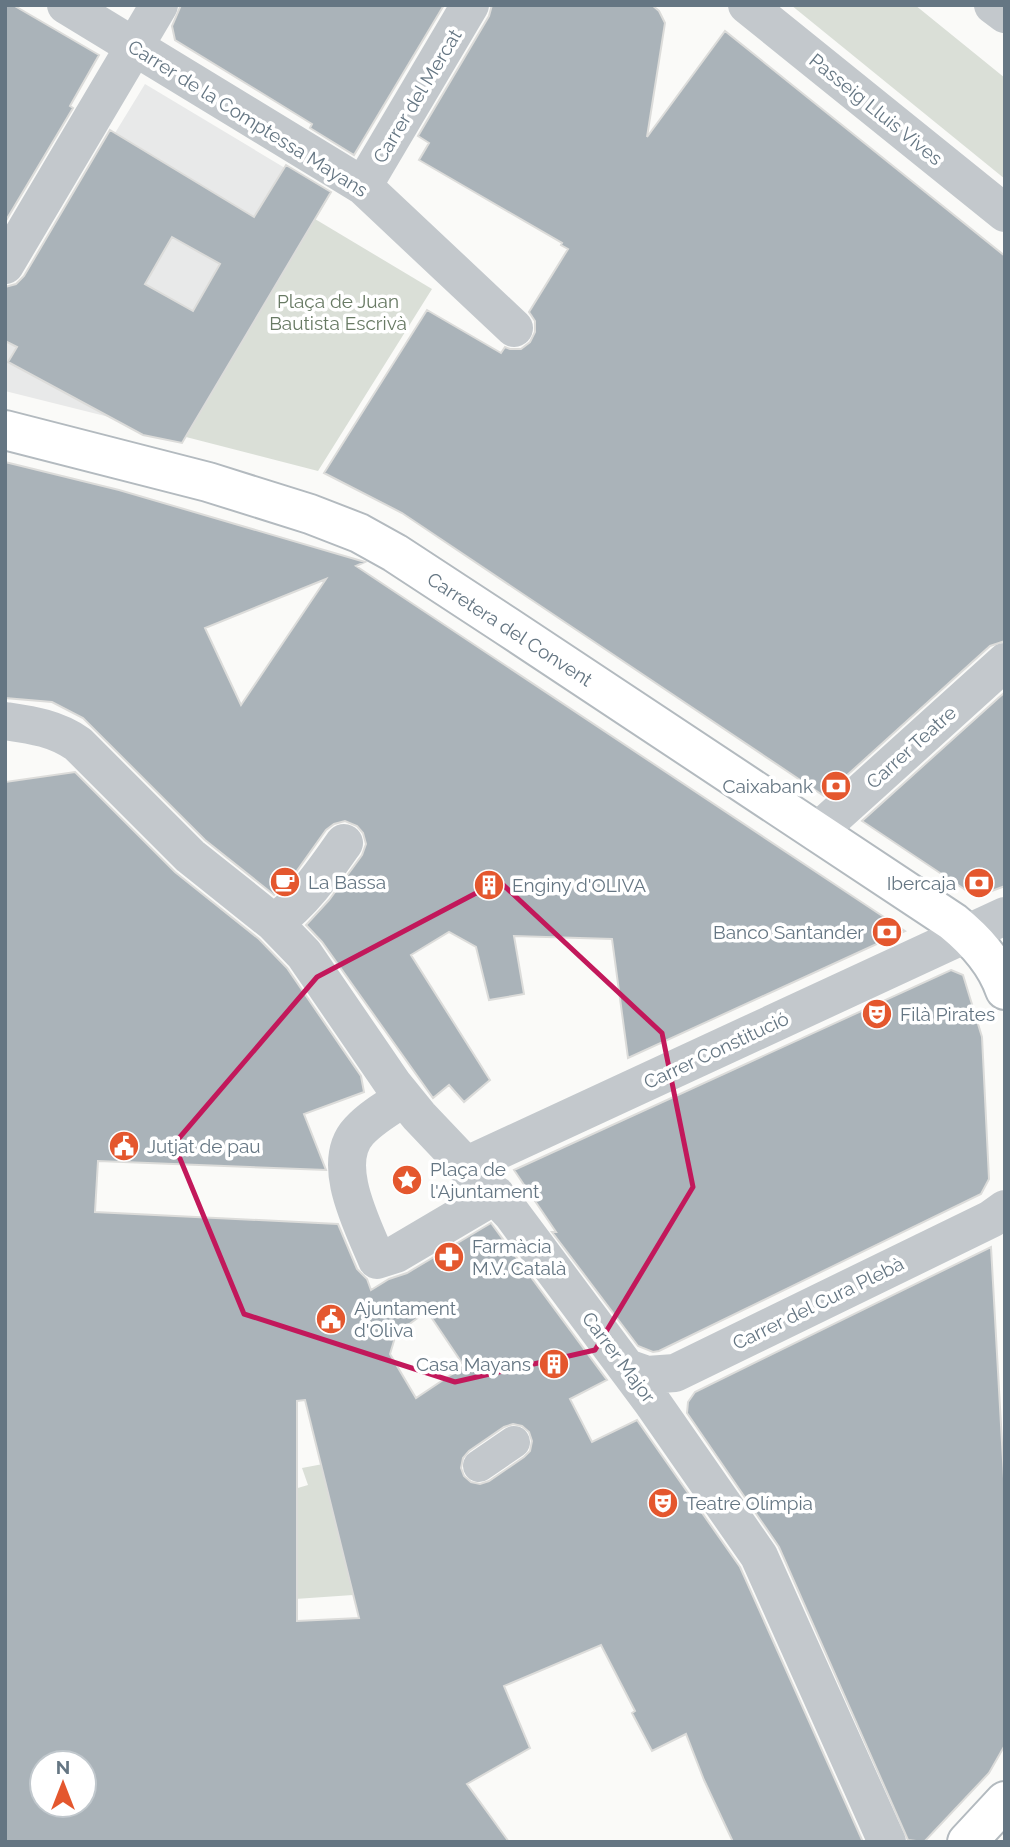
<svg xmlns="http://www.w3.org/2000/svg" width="1010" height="1847" font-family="Raleway,sans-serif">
	<rect width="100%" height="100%" fill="#fafaf8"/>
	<!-- built -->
	<path fill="#e8e9e9" d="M145,84L330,195L182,443L143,435L109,417L5,391V313Z"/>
	<!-- green -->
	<path fill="#dadfd7" d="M791,5H915L1005,78V179Z
		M315,219L432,289L318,471L186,437Z
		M323,1464L353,1595L295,1599L284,1492L308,1485L302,1468Z"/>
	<!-- building -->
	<path fill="#aab3b9" stroke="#dcdcda" stroke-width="2" fill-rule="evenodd" d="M5,5H13L99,55L70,106L73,108L5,222Z
		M181,5H444L354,155L310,128L312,124L175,40L172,26Z
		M492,5H652L659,11L665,23L647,137L725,31L1005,256V641L990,646L824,796L402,513L324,473L427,310L501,353L505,347L510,349H521L530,342L535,332V321L529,312L568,249L561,245L562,243L419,160L429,143L418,136L489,16Z
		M110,130L254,217L286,165L331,192L182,443L143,435L8,362L17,347L5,341V287L16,284L24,276ZM172,237L220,264L193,311L145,284Z
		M5,462L119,490L365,562L356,566L905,931L628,1058L612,939L514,936L524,994L489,1000L476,947L449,932L411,955L490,1080L464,1102L449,1085L433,1098L322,942L306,925L329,900L362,855L366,844L363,833L357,826L345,821L334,824L326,830L296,872L274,895L205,840L83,718L52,702L5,698ZM326,579L274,656L241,705L205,628Z
		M1005,692V886L976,897L862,821Z
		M75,772L175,872L259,939L287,968L361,1076L364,1092L304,1114L326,1170L98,1161L95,1212L338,1224L357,1269L367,1279L371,1290L389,1279L407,1273L491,1223L607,1380L570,1399L592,1442L637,1420L740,1567L863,1842H733L704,1780L686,1734L652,1751L632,1713L635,1711L601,1645L504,1686L530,1748L467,1784L509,1842H5V782ZM427,1311L464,1366L416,1398L390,1354L396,1334ZM305,1400L359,1618L297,1621V1401ZM513,1424L522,1426L529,1432L532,1441L530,1451L524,1457L489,1481L480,1484L471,1482L464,1476L461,1468L463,1458L469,1451L504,1427ZM42,1763H84V1805H42Z
		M951,970L963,975L982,1037L989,1179L981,1194L659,1351L653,1352L638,1346L552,1232H556L514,1170Z
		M991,1247L1005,1496V1745L989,1773L924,1842L908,1840L779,1547L687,1413L688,1402L695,1392Z"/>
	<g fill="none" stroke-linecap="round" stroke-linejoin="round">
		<!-- secondary casing -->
		<g stroke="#b3babf" stroke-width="42">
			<path id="secondary" d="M5,430L208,482L310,514L359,533L395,553L508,627L953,922C975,940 995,961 1005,990
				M967,1842L1005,1801"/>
		</g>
		<!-- pedestrian -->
		<path stroke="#c3c8cc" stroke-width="32" d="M479,1466L514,1442"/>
		<!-- minor -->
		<path stroke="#c3c8cc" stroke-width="38" d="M66,5L363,186L514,328
			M363,186L470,5
			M5,265L159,5
			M5,721C32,725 55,728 78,744L190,856L274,923L304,954L393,1084L419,1116L512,1214L652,1402L759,1556L887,1842
			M817,832L1005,662
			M274,923C304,901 323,873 344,843
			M404,1098C388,1108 372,1117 359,1131C329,1163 363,1226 377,1260L396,1254L496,1195
			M465,1166L1005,916
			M627,1368L647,1375L675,1373L991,1219L1005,1209"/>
		<!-- tertiary -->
		<path stroke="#c3c8cc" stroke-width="38" d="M747,5L1005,213
			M993,5L1005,14"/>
		<!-- secondary -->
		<use href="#secondary" stroke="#fff" stroke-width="38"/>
	</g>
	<!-- marked area -->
	<path fill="none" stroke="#c2185b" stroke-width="5" stroke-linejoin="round" d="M499,881L662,1033L693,1187L595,1350L455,1382L244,1314L174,1144L317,977Z"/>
	<!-- icons -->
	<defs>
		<g id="bank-disc" transform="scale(1.575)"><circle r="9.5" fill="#e4572e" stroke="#fff"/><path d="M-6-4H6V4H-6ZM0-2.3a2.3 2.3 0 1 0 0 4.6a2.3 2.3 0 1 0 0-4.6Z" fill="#fff"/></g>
		<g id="cafe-disc" transform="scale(1.575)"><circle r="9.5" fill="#e4572e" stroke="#fff"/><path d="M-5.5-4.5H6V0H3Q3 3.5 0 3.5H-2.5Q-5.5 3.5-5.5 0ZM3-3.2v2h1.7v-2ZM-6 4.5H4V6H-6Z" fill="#fff"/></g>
		<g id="building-disc" transform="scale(1.575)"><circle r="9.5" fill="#e4572e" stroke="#fff"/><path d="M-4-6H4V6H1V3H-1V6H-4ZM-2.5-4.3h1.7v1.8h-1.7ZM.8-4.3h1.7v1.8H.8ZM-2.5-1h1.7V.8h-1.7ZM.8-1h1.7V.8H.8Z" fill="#fff"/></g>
		<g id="theatre-disc" transform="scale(1.575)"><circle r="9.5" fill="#e4572e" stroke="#fff"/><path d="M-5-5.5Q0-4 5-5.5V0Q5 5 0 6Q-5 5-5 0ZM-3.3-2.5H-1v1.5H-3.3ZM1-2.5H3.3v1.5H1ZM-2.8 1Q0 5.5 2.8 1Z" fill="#fff"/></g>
		<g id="civic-disc" transform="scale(1.575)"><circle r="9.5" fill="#e4572e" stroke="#fff"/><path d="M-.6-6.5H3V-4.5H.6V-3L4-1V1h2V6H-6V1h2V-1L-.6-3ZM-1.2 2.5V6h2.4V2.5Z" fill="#fff"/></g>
		<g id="sight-disc" transform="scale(1.575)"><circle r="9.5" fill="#e4572e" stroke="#fff"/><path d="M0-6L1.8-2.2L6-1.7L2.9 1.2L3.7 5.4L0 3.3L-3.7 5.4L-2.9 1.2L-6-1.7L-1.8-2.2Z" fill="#fff"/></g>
		<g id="pharmacy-disc" transform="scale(1.575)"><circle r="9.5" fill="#e4572e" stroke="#fff"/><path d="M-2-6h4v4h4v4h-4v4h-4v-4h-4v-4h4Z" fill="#fff"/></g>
	</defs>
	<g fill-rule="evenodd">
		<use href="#bank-disc" x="836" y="786"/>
		<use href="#cafe-disc" x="285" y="882"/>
		<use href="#bank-disc" x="979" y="883"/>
		<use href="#building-disc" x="489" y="885"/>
		<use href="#bank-disc" x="887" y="932"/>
		<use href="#theatre-disc" x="877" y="1014"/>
		<use href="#civic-disc" x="124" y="1146"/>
		<use href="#sight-disc" x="407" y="1180"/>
		<use href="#pharmacy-disc" x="449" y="1257"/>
		<use href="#civic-disc" x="331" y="1319"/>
		<use href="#building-disc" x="554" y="1364"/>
		<use href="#theatre-disc" x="663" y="1503"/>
	</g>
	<g text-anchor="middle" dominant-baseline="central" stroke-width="7" stroke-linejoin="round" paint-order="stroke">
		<!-- street labels -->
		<g font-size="19" fill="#657683" stroke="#fff">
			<text transform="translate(417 96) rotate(-59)">Carrer del Mercat</text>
			<text transform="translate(876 109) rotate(39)">Passeig Lluis Vives</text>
			<text transform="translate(248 118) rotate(32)">Carrer de la Comptessa Mayans</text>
			<text transform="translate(510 629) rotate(33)">Carretera del Convent</text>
			<text transform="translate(911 747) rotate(-42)">Carrer Teatre</text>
			<text transform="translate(716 1050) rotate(-25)">Carrer Constitució</text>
			<text transform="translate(818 1303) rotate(-26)">Carrer del Cura Plebà</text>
			<text transform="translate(619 1357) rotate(53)">Carrer Major</text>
		</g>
		<!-- park labels -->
		<g font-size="19" fill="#687a64" stroke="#fff">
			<text x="338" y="301">Plaça de Juan<tspan x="338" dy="22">Bautista Escrivà</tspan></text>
		</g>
		<!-- poi labels -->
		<g font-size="19" fill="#657683" stroke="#fff" text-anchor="start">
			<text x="813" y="786" text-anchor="end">Caixabank</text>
			<text x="308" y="882">La Bassa</text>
			<text x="956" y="883" text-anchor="end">Ibercaja</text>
			<text x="512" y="885">Enginy d'OLIVA</text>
			<text x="864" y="932" text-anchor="end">Banco Santander</text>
			<text x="900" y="1014">Filà Pirates</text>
			<text x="147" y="1146">Jutjat de pau</text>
			<text x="430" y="1169">Plaça de<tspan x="430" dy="22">l'Ajuntament</tspan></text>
			<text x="472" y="1246">Farmàcia<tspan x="472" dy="22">M.V. Català</tspan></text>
			<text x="354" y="1308">Ajuntament<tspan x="354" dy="22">d'Oliva</tspan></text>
			<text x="531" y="1364" text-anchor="end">Casa Mayans</text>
			<text x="686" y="1503">Teatre Olímpia</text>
		</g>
	</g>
	<!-- border -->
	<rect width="1010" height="1847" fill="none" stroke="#657683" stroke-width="14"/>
	<!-- north arrow -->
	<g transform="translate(63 1784)"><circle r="33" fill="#ffffff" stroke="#c1c8cd" stroke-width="2"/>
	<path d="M0-5L12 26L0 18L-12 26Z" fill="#e4572e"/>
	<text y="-10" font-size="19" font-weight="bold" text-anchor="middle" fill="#657683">N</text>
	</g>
</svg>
